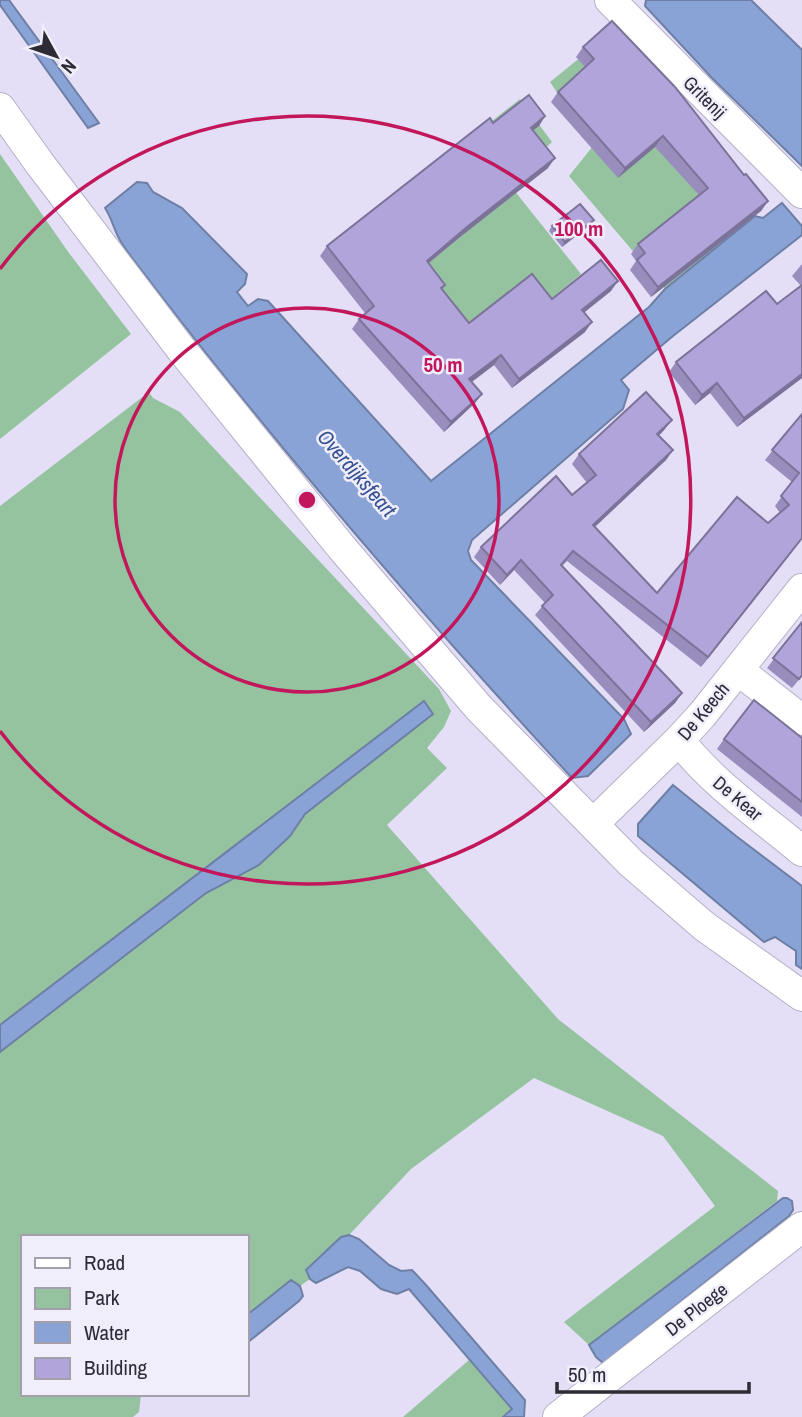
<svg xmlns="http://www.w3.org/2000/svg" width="802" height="1417" font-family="'Archivo Narrow',sans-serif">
	<rect width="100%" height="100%" fill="#e4dff7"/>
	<!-- green -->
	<path fill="#95c3a0" d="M603,39L755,216L665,289L569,176L593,146L550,82Z
		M520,99L552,142L514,179L513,189L581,274L430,399L377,315L325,252Z
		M0,154L69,253L131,334L0,439Z
		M149,392L153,398L180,412L439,689L451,711L444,727L427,748L447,768L387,825L558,1019L778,1191L777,1201L589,1345L564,1322L715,1206L663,1136L534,1078L411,1169L349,1235L341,1237L306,1269L310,1279L300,1286L291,1280L247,1315V1237H23V1394H141L139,1412L133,1417H0V1052L206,893L259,865L290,836L304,814L433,714L254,831L0,1025V506Z
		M469,1360L512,1410L503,1417H403Z"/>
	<!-- water -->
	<path fill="#8aa3d6" stroke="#6e7fa5" stroke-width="2" d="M0,0H9L99,123L88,128L0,5Z
		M646,0H751L802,50V166L712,78L645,6Z
		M137,182L147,183L153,192L182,208L247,274L245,284L237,292L248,306L258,299L268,301L431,481L649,307L665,289L755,216L763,218L782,203L802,226V235L673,336L621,380L629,390L623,409L472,540L468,551L471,560L624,719L631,734L588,776L572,778C427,620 286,458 155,288C144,273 131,258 121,242C114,231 112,218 105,208Z
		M424,701L433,714L305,814L290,836L259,865L206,893L0,1052V1025Z
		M673,785L736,836L802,886V969L796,965V951L775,937L764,942L638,836V824Z
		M783,1198H787L792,1201L793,1210L789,1216L603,1363L596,1357L589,1345Z
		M349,1235L359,1239L389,1265L401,1271L412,1270L426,1285L525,1400L524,1417H503L512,1409L409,1289L397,1294L381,1289L360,1271L348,1267L316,1283L310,1279L306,1270L341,1237Z
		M291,1280L300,1286L303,1296L299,1301L247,1343V1315Z"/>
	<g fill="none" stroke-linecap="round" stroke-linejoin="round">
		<!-- minor casing -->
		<g stroke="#b5b0c8" stroke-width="32">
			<path id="minor" d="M610,0L802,193
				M0,108L40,164L181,349L342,548L479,708L631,863L704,926L802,996
				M738,670L802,720
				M679,740C713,784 760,816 802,851
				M593,824L679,740L702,715L802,589
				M558,1417L802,1227"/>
		</g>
		<!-- minor -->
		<use href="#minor" stroke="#fff" stroke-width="30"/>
	</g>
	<!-- wall -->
	<path fill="#988dbc" d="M583,47L744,175L768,201L761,211L651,297L630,270L636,261L631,254L638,244L699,195L655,147L618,178L551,102L558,92L585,67L576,57Z
		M545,116L539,126L533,130L548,168L460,237L429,263L445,285L442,290L469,323L552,299L611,291L584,312L585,332L512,388L494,365L472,382L482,394L475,403L444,432L352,329L359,319L365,313L320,256L327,246L493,123Z
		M590,225L562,247L549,231L552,226Z
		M802,264V378L737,427L710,393L695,405L669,372L676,362L777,304L801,286L792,276Z
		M802,414V539L701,667L567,561L562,566L682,693L675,703L644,732L535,615L545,603L514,570L500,585L474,557L481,547L572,495L587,483L572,464L579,454L665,429L659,436L673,450L666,460L595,527L657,593L768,523L780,513L775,506L792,482L765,460Z
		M802,622V676L792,688L767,668Z
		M802,738V817L717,749L724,739Z"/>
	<!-- shaded-wall -->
	<path fill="#7c7399" d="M545,116L539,126L524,137L531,128Z
		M663,136L655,147L618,178L625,168Z
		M555,158L548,168L460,237L420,270L427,261L467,227Z
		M768,201L761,211L651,297L658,287Z
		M594,220L590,225L562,247L565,242Z
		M618,281L611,291L575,320L582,310Z
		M592,322L585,332L512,388L519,379Z
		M501,355L494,365L462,389L469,379Z
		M802,374V378L737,427L744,418Z
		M717,383L710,393L695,405L702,395Z
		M482,394L475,403L444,432L451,422Z
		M672,420L665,429L650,444L657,434Z
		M673,450L666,460L586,535L593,525Z
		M802,538V539L701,667L708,657Z
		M521,560L514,570L500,585L507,575Z
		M682,693L675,703L644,732L651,722Z"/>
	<!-- building -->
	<path fill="#b1a4db" stroke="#7c7399" stroke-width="2" d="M612,21L675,87L744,175L746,174L768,201L658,287L637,260L645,253L638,244L708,188L663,136L625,168L558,92L594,59L583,47Z
		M529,95L545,116L531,128L555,158L467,227L427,261L445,285L441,288L469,323L532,274L552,299L601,260L618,281L582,310L592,322L519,379L501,355L469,379L482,394L451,422L359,319L374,306L327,246L490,118L493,123Z
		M580,204L594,220L565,242L552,226Z
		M802,285V374L744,418L717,383L702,395L676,362L766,291L777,304Z
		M646,392L672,420L657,434L673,450L593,525L657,593L737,497L768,523L789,505L781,496L799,473L772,450L802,414V538L708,657L573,551L561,565L682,693L651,722L542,606L553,595L521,560L507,575L481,547L556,476L572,495L596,475L579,454Z
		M802,622V675L799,679L773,658Z
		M754,700L802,738V802L724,739Z"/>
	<!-- distance rings -->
	<g fill="none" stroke="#c2185b" stroke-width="3.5">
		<circle cx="307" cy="500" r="192"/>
		<path d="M0 269A384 384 0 1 1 0 731"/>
	</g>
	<g text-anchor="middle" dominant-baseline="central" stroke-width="5" stroke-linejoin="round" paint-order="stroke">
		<!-- street labels -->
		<g font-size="19" fill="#2d2b34" stroke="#f1eefc">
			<text transform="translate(705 97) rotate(45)">Gritenij</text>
			<text transform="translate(703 711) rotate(-50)">De Keech</text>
			<text transform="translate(738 798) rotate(40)">De Kear</text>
			<text transform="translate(696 1309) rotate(-38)">De Ploege</text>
		</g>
		<!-- water labels -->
		<g font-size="21" font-style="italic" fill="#355191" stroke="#f1eefc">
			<text transform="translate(357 473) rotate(49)">Overdijksfeart</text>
		</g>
	</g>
	<circle cx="307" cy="500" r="10" fill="#c2185b" stroke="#f1eefc" stroke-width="3.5"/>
	<g font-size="21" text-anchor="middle" font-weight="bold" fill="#c2185b" stroke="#f1eefc" stroke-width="5" stroke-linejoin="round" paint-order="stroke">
		<text x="579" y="236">100 m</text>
		<text x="443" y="372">50 m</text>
	</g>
	<!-- legend -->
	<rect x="21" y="1235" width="228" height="161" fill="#f1eefc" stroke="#a3a0ac" stroke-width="2"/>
	<rect x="35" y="1258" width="35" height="10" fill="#ffffff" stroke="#a3a0ac" stroke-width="2"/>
	<text x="84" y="1270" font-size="21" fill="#2d2b34">Road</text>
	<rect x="35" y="1288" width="35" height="21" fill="#95c3a0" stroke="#a3a0ac" stroke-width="2"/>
	<text x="84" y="1305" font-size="21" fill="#2d2b34">Park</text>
	<rect x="35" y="1322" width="35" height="21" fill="#8aa3d6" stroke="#a3a0ac" stroke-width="2"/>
	<text x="84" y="1340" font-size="21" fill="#2d2b34">Water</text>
	<rect x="35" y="1358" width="35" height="21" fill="#b1a4db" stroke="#a3a0ac" stroke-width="2"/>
	<text x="84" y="1375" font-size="21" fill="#2d2b34">Building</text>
	<!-- north arrow -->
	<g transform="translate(56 56) rotate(130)" stroke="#f1eefc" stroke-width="5" paint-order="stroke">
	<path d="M0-5L12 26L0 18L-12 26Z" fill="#2d2b34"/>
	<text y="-10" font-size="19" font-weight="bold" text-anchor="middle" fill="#2d2b34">N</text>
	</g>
	<!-- scale -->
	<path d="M557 1382v10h192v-10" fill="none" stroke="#2d2b34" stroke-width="3.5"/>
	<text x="568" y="1382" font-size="21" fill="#2d2b34" stroke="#f1eefc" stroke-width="5" paint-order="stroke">50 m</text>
</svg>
